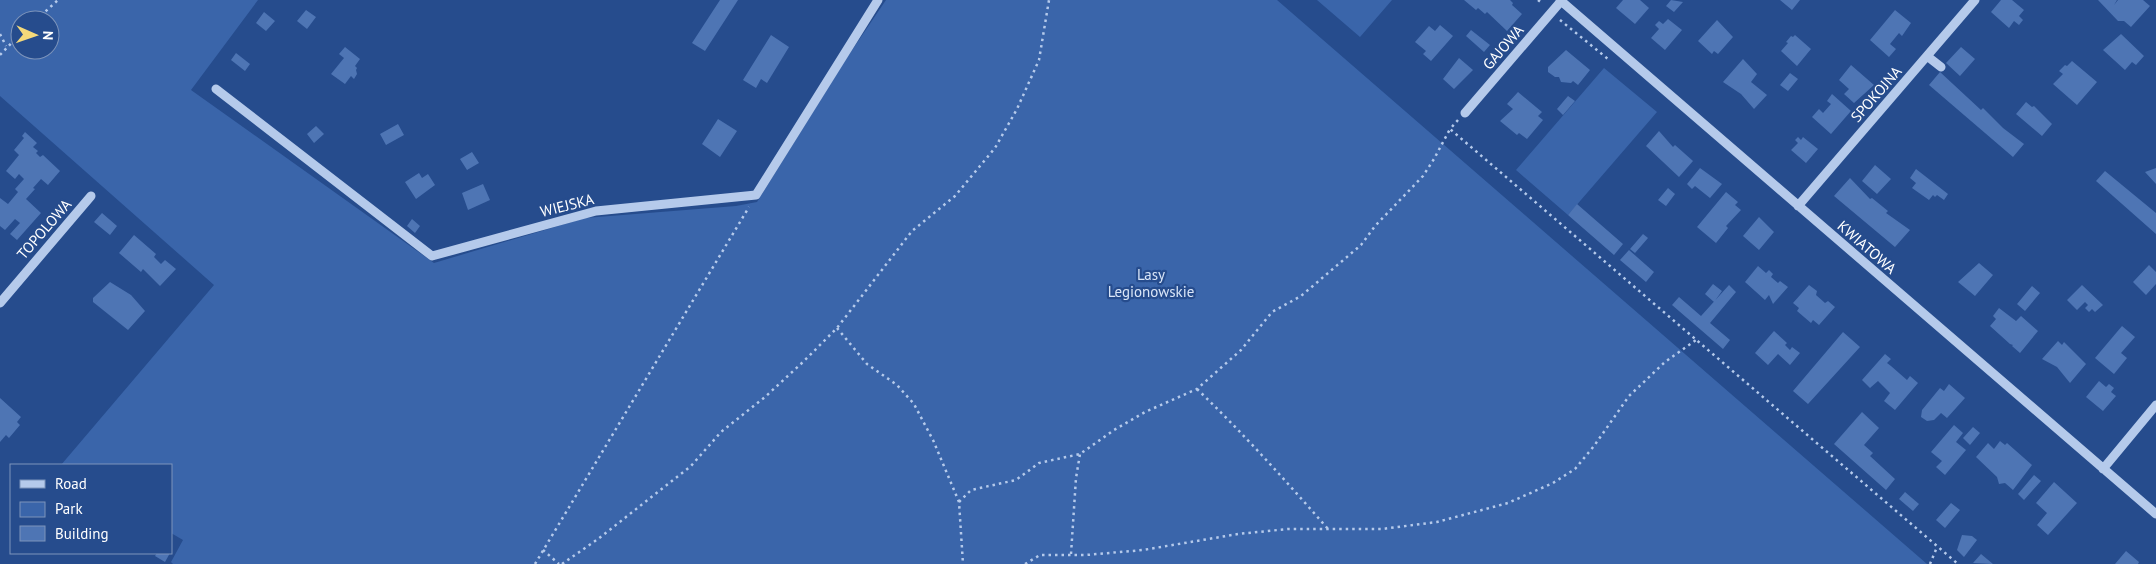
<svg xmlns="http://www.w3.org/2000/svg" width="2156" height="564" font-family="'PT Sans',sans-serif">
	<rect width="100%" height="100%" fill="#264c8d"/>
	<!-- green -->
	<path fill="#3a65aa" fill-rule="evenodd" d="M0,0H258L191,90L434,263L585,218L736,206L757,202L844,62L886,0H1277L1927,564H173L171,562L183,540L171,533V465H61L214,285L0,96ZM20,20H50V50H20Z
		M1317,0H1392L1360,37Z
		M1604,68L1657,112L1568,215L1516,170Z"/>
	<!-- building -->
	<path fill="#4e75b4" d="M720,0H738L705,51L692,43Z
		M1464,0H1510L1513,3L1512,5L1522,14L1507,31L1487,12L1485,14L1478,8L1476,10Z
		M1623,0H1640L1649,8L1635,24L1616,8Z
		M1671,0L1683,2L1674,12L1666,6Z
		M1780,0H1800L1792,10Z
		M2001,0H2012L2024,10L2019,16L2023,20L2019,25L2014,21L2009,28L1991,12Z
		M2098,0H2117L2114,5L2118,0H2143L2150,6L2131,27L2124,21H2118Z
		M306,10L316,17L307,29L297,21Z
		M1895,10L1911,23L1902,36L1899,33L1890,44L1896,49L1889,57L1870,40Z
		M264,12L275,21L266,31L256,23Z
		M1668,19L1682,30L1665,50L1651,38L1659,29L1655,25L1659,21L1663,24Z
		M1717,20L1733,37L1718,54L1714,51L1712,54L1698,41Z
		M1440,25L1453,36L1431,61L1423,54L1426,51L1415,42L1429,26L1435,31Z
		M1471,30L1490,45L1484,52L1466,36Z
		M2121,34L2144,56L2136,65L2132,62L2125,70L2103,50Z
		M771,35L789,47L767,83L761,79L756,88L743,80Z
		M1795,35L1811,49L1797,66L1781,51L1788,43L1786,42L1791,36L1793,37Z
		M345,47L360,59L355,66L357,68L356,70L357,74L354,79L351,76L345,84L331,74L344,58L339,54Z
		M1961,47L1975,59L1960,76L1946,63Z
		M1566,50L1590,70L1578,85L1573,81L1571,83L1561,82L1559,77H1555L1548,72V67Z
		M236,53L250,64L245,71L231,60Z
		M1459,58L1473,70L1454,89L1443,79Z
		M1743,59L1757,74L1751,82L1767,95L1754,109L1741,94L1723,82Z
		M2072,61L2097,82L2077,105L2053,84L2063,74L2059,71L2065,65L2067,66Z
		M1851,65L1874,85L1854,103L1844,94L1849,89L1839,80Z
		M1940,72L1981,110L1983,108L2003,128L2024,144L2013,157L1929,85Z
		M1790,73L1798,79L1788,91L1780,85Z
		M1518,92L1542,112L1538,116L1543,120L1527,139L1519,133L1517,135L1500,121L1513,109L1507,104Z
		M1832,94L1851,111L1831,134L1812,117L1819,109L1823,113L1831,104L1827,101Z
		M1568,96L1575,101L1563,115L1557,109Z
		M2026,102L2032,107L2034,106L2052,124L2042,136L2016,114Z
		M718,119L737,131L720,157L702,144Z
		M398,124L404,135L386,145L380,134Z
		M316,126L324,134L314,143L307,134Z
		M1659,131L1673,147L1675,145L1693,161L1679,177L1646,146Z
		M25,132L37,143L33,147L38,151L36,153L40,157L43,155L60,171L48,185L41,179L33,188L35,189L26,199L41,213L17,240L10,234L20,223L15,219L5,230L0,226V198L8,204L18,192L15,189L24,179L19,174L15,179L6,171L19,155L14,150L24,138L22,136Z
		M1798,137L1801,140L1803,137L1818,149L1806,163L1791,150L1798,143L1795,140Z
		M472,152L479,163L467,170L460,159Z
		M1875,165L1891,179L1877,194L1862,181Z
		M1700,168L1722,184L1710,198L1695,186L1692,189L1687,184Z
		M2156,168V184L2145,172Z
		M1916,169L1948,194L1944,200L1937,195L1935,197L1933,195L1929,200L1912,188L1916,183L1910,178Z
		M2105,171L2156,213V234L2096,181Z
		M419,173L422,178L428,174L435,185L416,199L405,182Z
		M1850,178L1870,199L1872,198L1888,211L1886,213L1910,230L1895,247L1834,196Z
		M483,184L490,200L468,210L462,193Z
		M1668,188L1675,194L1666,206L1658,200Z
		M1726,192L1738,202L1735,205L1741,210L1726,226L1728,228L1716,243L1697,227Z
		M1577,204L1623,244L1614,255L1568,215Z
		M102,213L117,226L110,235L94,222Z
		M1759,217L1774,232L1759,250L1743,236Z
		M412,219L420,226L415,233L407,226Z
		M1643,234L1648,238L1635,253L1630,249Z
		M134,235L156,254L154,257L161,264L165,260L176,269L160,286L143,269L141,272L119,253Z
		M1629,250L1654,272L1646,282L1620,260Z
		M1979,263L1993,275L1975,296L1958,282Z
		M2149,265L2156,272V284L2146,295L2133,282Z
		M1758,266L1766,273L1769,270L1773,274L1771,277L1778,283L1780,281L1788,287L1773,304L1769,295L1765,300L1745,282Z
		M110,282L131,295L145,311L128,330L93,302V298Z
		M1713,284L1722,291L1714,302L1705,294Z
		M1729,285L1736,292L1710,323L1730,340L1723,349L1672,305L1679,297L1701,316Z
		M1809,285L1817,291L1816,295L1825,303L1828,301L1835,307L1819,325L1813,320L1811,323L1797,311L1799,308L1793,303Z
		M2082,285L2103,305L2095,312L2092,309L2089,312L2085,308L2088,305L2085,302L2077,310L2067,300Z
		M2032,286L2040,293L2025,311L2017,304Z
		M1999,308L2016,321L2021,316L2038,331L2020,353L2012,346L2013,345L2010,344L1990,326L1996,319L1993,316Z
		M2122,326L2135,337L2121,353L2127,358L2114,374L2095,358Z
		M1774,331L1787,343L1785,345L1790,350L1792,347L1800,353L1790,365L1778,354L1768,365L1755,353Z
		M1843,332L1860,347L1808,404L1793,391Z
		M2058,341L2062,345L2064,342L2086,364L2070,383L2057,367L2042,359Z
		M1885,354L1891,359L1887,363L1891,366L1907,380L1910,376L1918,383L1895,410L1884,401L1890,393L1878,381L1870,388L1862,380Z
		M2099,381L2106,387L2109,384L2114,388L2111,392L2116,396L2103,411L2086,397Z
		M1949,384L1965,398L1947,418L1941,413L1934,420L1927,421L1921,417L1922,410L1940,388L1944,391Z
		M0,398L21,417L17,422L20,425L9,438L6,435L0,442Z
		M1862,412L1879,428L1864,445L1873,453L1870,456L1895,479L1886,490L1834,444Z
		M1954,425L1963,433L1956,442L1966,450L1945,475L1936,467L1942,461L1931,452Z
		M1973,427L1980,433L1970,445L1963,438Z
		M2000,441L2005,445L2007,443L2032,465L2013,490L2005,483L1999,484L1997,477L1976,457L1988,443L1994,449Z
		M2034,475L2041,481L2024,500L2018,494Z
		M2054,482L2077,503L2048,535L2037,525L2047,513L2036,503Z
		M1905,492L1919,504L1913,511L1899,499Z
		M1951,503L1960,510L1945,528L1936,520Z
		M1962,535L1972,536L1977,540L1964,557L1957,550Z
		M2126,551L2139,562L2138,564H2115Z
		M157,553H170L165,562L155,556Z
		M1981,554L1993,564L1973,563Z"/>
	<g fill="none" stroke-linecap="round" stroke-linejoin="round">
		<!-- path -->
		<path stroke="#b5caeb" stroke-width="2.5" stroke-dasharray="2.5 4" stroke-linecap="butt" d="M1538,0L1543,4
			M36,20L58,0
			M1560,20L1608,59
			M0,34L6,46
			M0,55L20,34
			M1458,120L1450,129L1958,564
			M837,328L867,364L897,385L914,404L933,440L959,502L963,564
			M1197,389C1243,433 1286,481 1328,529
			M959,502L971,490L1016,480L1039,463L1080,454L1114,430L1145,412L1197,389L1241,350L1272,312L1301,296L1361,245L1375,226L1423,176L1434,159L1450,129
			M543,550L559,564
			M1071,554L1076,478L1080,454
			M535,564L749,207
			M562,564L598,539L691,466L721,432L765,397L803,362L837,328L912,231L955,196L995,148L1017,109L1039,60L1049,0
			M1025,564L1040,555H1086L1143,550L1238,534L1288,529H1382L1437,522L1508,503L1553,483L1575,469L1594,446L1629,396L1665,362L1696,340
			M1930,564L1937,547"/>
		<!-- minor -->
		<path stroke="#b5caeb" stroke-width="9" d="M1560,0L2156,514
			M1927,56L1941,67
			M216,89L432,256L596,211L756,195L878,0
			M1465,113L1562,0
			M1798,206L1975,0
			M0,303L91,196
			M2103,469L2156,405"/>
	</g>
	<g text-anchor="middle" dominant-baseline="central" stroke-width="4.5" stroke-linejoin="round" paint-order="stroke">
		<!-- street labels -->
		<g font-size="15" fill="#fff" stroke="#264c8d">
			<text transform="translate(1503 47) rotate(-49)">GAJOWA</text>
			<text transform="translate(1876 94) rotate(-49)">SPOKOJNA</text>
			<text transform="translate(567 205) rotate(-14)">WIEJSKA</text>
			<text transform="translate(44 229) rotate(-49)">TOPOLOWA</text>
			<text transform="translate(1867 247) rotate(41)">KWIATOWA</text>
		</g>
		<!-- park labels -->
		<g font-size="15" fill="#dae6f8" stroke="#264c8d">
			<text x="1151" y="274">Lasy<tspan x="1151" dy="17">Legionowskie</tspan></text>
		</g>
	</g>
	<!-- legend -->
	<rect x="10" y="464" width="162" height="90" fill="#264c8d" stroke="#7d94bb"/>
	<rect x="20" y="480" width="25" height="8" fill="#b5caeb" stroke="#7d94bb"/>
	<text x="55" y="489" font-size="15" fill="#ffffff">Road</text>
	<rect x="20" y="502" width="25" height="15" fill="#3a65aa" stroke="#7d94bb"/>
	<text x="55" y="514" font-size="15" fill="#ffffff">Park</text>
	<rect x="20" y="526" width="25" height="15" fill="#4e75b4" stroke="#7d94bb"/>
	<text x="55" y="539" font-size="15" fill="#ffffff">Building</text>
	<!-- north arrow -->
	<g transform="translate(35 35) rotate(92)"><circle r="24" fill="#264c8d" stroke="#7d94bb"/>
	<path d="M0-4L9 19L0 12L-9 19Z" fill="#f4d97a"/>
	<text y="-8" font-size="14" font-weight="bold" text-anchor="middle" fill="#ffffff">N</text>
	</g>
</svg>
